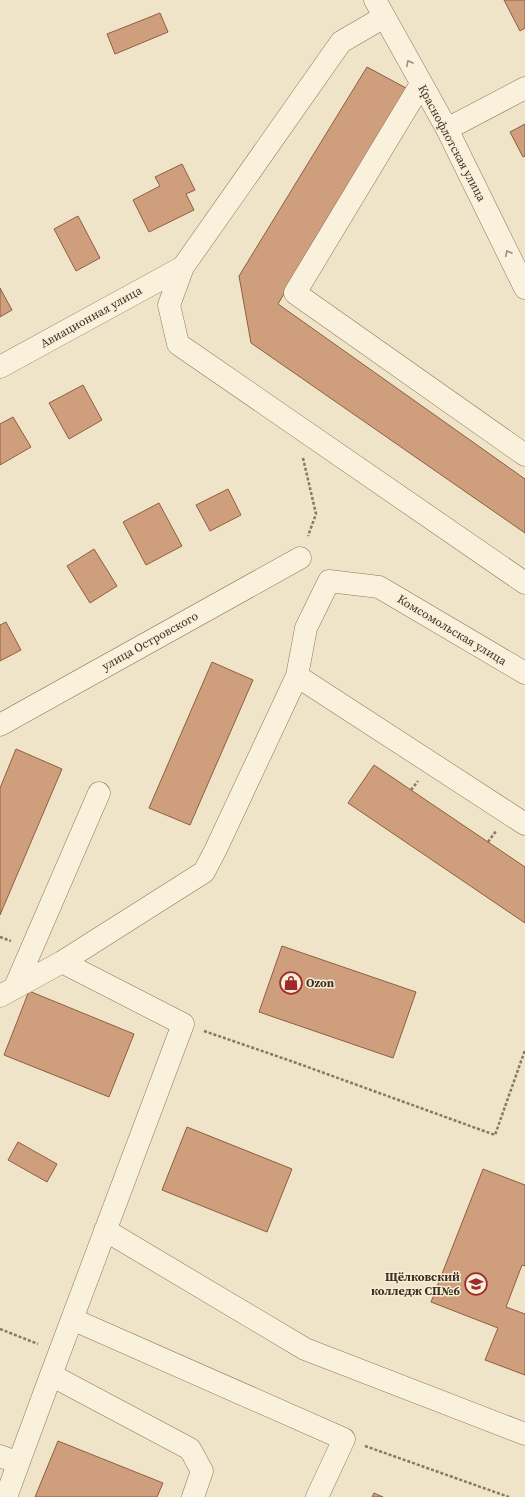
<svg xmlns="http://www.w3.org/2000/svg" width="525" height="1497" font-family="'Source Serif 4',serif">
	<rect width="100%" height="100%" fill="#f0e4c8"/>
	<!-- building -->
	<path fill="#cf9f7d" stroke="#8d5f41" d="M504,0H525V28L520,31Z
		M160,13L168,32L115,54L107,34Z
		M367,67L406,88L278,304L525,479V533L251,343L239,276Z
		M525,124V156L523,157L510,132Z
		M182,164L195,190L186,194L194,210L149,232L133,200L160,186L155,177Z
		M78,216L100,258L76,271L54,229Z
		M0,288L12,310L0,317Z
		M83,385L102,420L69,439L49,403Z
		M13,417L31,447L0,465V424Z
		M228,489L241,515L210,531L196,505Z
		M159,503L182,546L146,565L123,522Z
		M94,549L117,586L90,603L67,566Z
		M6,622L21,650L0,661V625Z
		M212,662L253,680L190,825L149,808Z
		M16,749L62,769L0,915V788Z
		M374,765L525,867V923L348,803Z
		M282,946L416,992L393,1058L259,1012Z
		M29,991L134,1034L109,1097L4,1055Z
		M187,1127L292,1169L267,1232L162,1190Z
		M18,1142L57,1164L47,1182L8,1160Z
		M483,1169L525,1185V1266L522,1265L506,1307L525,1314V1375L485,1360L498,1328L431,1302Z
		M58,1441L163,1483L157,1497H35Z
		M374,1493L383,1497H372Z"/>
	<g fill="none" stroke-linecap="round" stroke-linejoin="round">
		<!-- minor casing -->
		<g stroke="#8d765c" stroke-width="23">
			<path id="minor" d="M375,0L447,129L525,288
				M384,17L341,42L183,267L169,305L178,344L525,583
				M421,84L295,293L525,455
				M447,129L525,88
				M0,367L183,267
				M297,676L525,824
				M0,725L300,558
				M62,962L204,872L216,849L297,676L306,628L329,581L379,587L525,673
				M15,987L99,793
				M0,996L62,962L183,1024L51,1375L190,1449L202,1471L193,1497
				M105,1230L305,1349L525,1434
				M72,1319L344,1439L317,1497
				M0,1456L18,1463
				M6,1497L51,1375"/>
		</g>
		<!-- path -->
		<path stroke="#8d765c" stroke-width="2.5" stroke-dasharray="3 2" stroke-linecap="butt" d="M303,458L316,514L308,536
			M411,790L418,781
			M488,842L496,831
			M0,937L11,941
			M204,1031L291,1061L495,1135L525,1050
			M0,1329L38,1344
			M365,1446L509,1497"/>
		<!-- minor -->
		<use href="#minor" stroke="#faf1dc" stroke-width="22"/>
	</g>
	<!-- one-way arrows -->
	<defs><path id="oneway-chevron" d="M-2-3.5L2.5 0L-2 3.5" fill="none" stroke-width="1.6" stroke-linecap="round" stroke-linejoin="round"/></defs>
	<g stroke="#9c907e">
		<use href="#oneway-chevron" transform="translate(409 63) rotate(-119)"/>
		<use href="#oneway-chevron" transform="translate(508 253) rotate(-116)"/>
	</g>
	<!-- icons -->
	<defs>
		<g id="shop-ring" transform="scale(1.15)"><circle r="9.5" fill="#f7eed8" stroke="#9e2a2b" stroke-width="1.5"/><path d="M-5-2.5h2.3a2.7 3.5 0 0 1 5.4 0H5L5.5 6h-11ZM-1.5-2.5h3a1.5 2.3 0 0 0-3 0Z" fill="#9e2a2b"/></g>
		<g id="university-ring" transform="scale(1.15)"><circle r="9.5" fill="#f7eed8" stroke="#9e2a2b" stroke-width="1.5"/><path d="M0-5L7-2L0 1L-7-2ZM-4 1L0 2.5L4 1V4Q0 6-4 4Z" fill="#9e2a2b"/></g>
	</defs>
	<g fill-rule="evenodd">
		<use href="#shop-ring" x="291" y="983"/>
		<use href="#university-ring" x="476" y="1284"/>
	</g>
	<g text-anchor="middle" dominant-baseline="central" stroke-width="3" stroke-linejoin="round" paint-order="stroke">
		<!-- street labels -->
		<g font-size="12" fill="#3d2e20" stroke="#f7eed8">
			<text transform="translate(452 143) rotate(62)">Краснофлотская улица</text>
			<text transform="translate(91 317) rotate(-29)">Авиационная улица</text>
			<text transform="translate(452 630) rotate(31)">Комсомольская улица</text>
			<text transform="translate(150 641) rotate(-29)">улица Островского</text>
		</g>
		<!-- poi labels -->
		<g font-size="12" font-weight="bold" fill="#3d2e20" stroke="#f7eed8" text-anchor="start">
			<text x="306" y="983">Ozon</text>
			<text x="460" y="1277" text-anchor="end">Щёлковский<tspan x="460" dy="14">колледж СП№6</tspan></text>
		</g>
	</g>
</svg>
